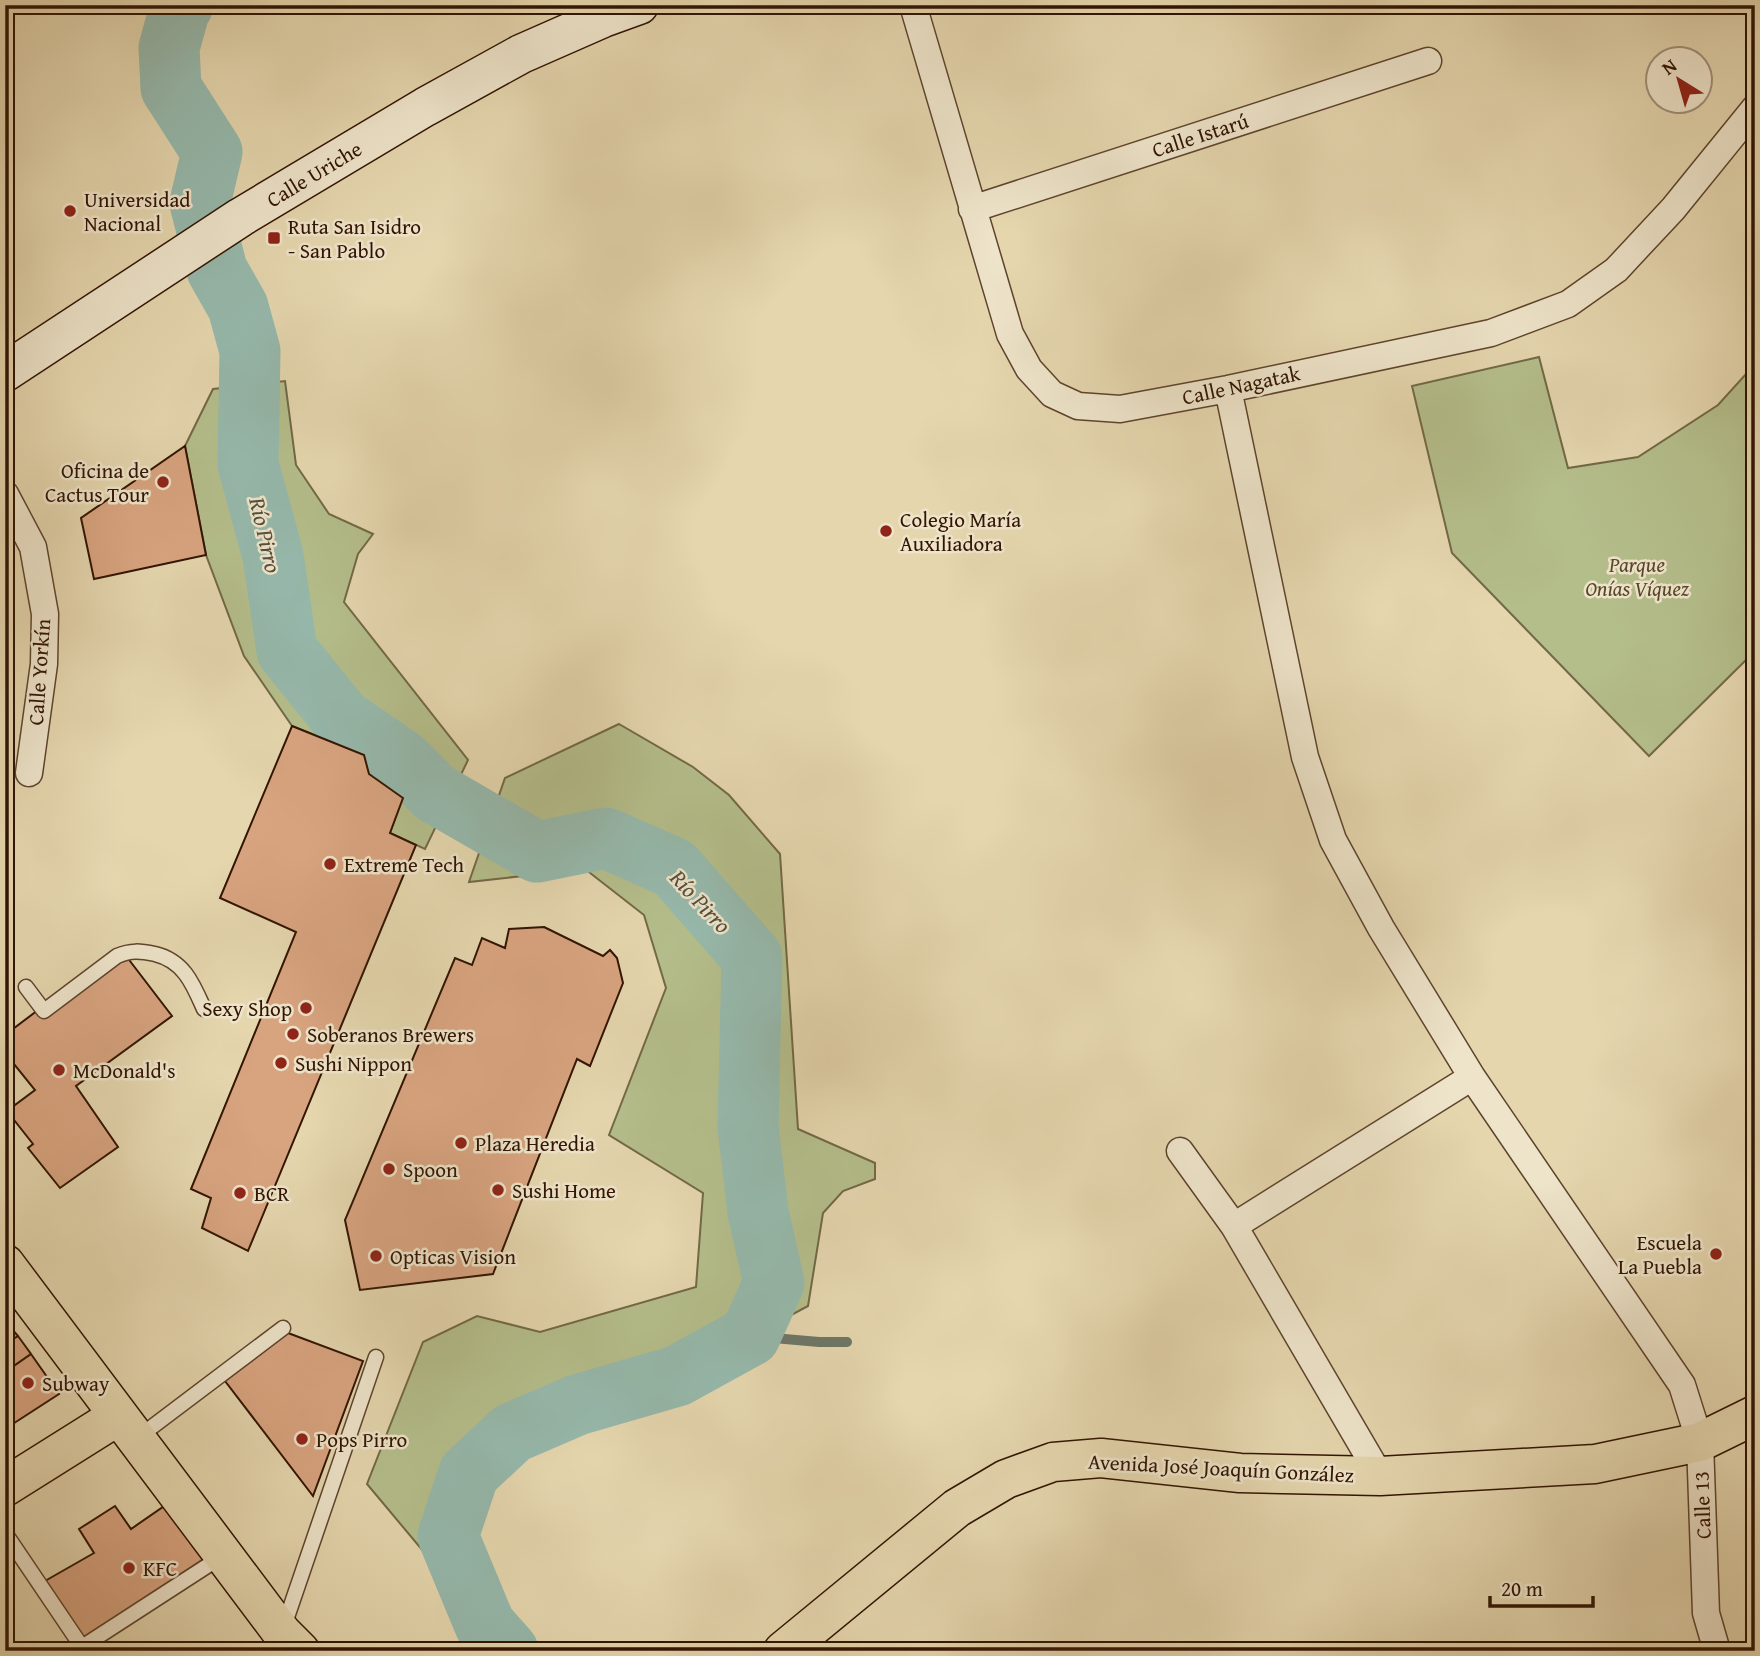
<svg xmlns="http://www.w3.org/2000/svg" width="1760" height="1656" font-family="'Gentium Book Plus',serif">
	<rect width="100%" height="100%" fill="#e5d6ae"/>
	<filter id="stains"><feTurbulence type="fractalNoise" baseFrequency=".00286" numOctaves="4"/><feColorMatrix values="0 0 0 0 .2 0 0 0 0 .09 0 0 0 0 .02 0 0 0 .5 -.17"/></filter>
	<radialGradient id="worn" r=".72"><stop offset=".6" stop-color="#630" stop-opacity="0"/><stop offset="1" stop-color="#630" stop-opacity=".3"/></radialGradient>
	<!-- green -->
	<path fill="#b4be8b" stroke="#726946" stroke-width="2" d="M1539,357L1568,468L1638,457L1718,405L1755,364V651L1649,756L1452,553L1412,386Z
		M285,381L296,465L329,514L373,534L358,554L344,602L468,760L425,849L390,833L402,798L369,774L364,755L292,726L244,656L206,555L185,446L213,389Z
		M619,724L693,767L729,795L780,854L798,1129L875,1163V1179L843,1191L823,1213L808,1306L677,1376L577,1405L512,1433L469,1473L449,1536L485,1625L367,1484L423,1342L477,1316L540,1332L696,1287L703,1193L609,1135L666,988L644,915L585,869L469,882L505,778Z"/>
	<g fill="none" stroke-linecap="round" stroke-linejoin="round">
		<!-- stream -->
		<path stroke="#6e7768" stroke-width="10" d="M750,1336L819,1342H847"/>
		<!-- river -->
		<path stroke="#96b9ac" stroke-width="61" d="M183,5L180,8L169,48L171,88L212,152L200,203L217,270L238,307L250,351L248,464L273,556L287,651L342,719L402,760L435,793L537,852L606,838L674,868L752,957L748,1127L758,1212L774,1283L750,1336L677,1376L577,1405L512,1433L469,1473L448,1536L485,1625L508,1651"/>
	</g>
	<!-- building -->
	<path fill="#d8a480" stroke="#311402" stroke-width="2" d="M185,446L206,555L94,579L81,518Z
		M292,726L364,755L369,774L403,798L390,833L416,845L248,1251L202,1228L211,1198L191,1189L296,932L220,898Z
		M544,927L603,956L610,950L617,958L623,983L590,1066L577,1059L493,1274L360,1290L345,1220L455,958L472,965L482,938L505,948L509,929Z
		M120,948L172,1016L76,1086L118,1147L60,1188L28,1148L33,1144L7,1111L35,1090L5,1053V1035Z
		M5,1321L18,1336L5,1344Z
		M288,1333L363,1361L313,1496L225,1381Z
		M288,1333L363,1361L313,1496L225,1381Z
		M18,1336L31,1354L5,1372V1344Z
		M31,1354L59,1394L5,1429V1372Z
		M173,1500L210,1555L84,1638L45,1581L94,1553L79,1529L115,1506L131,1529Z"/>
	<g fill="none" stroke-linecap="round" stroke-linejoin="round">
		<!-- service casing -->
		<g stroke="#5e442d" stroke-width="17">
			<path id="service" d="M26,987L44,1011L117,956C131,950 140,951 155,954C184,961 193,984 204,1009
				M136,1439L283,1328
				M5,1533L82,1647L224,1555
				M283,1629L376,1357"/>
		</g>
		<!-- minor casing -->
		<g stroke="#5e442d" stroke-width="29">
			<path id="minor" d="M913,5L1010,334L1029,369L1052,394L1078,406L1120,409L1228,389L1491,333L1568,304L1616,270L1673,209L1755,108
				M972,209L1428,61
				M1228,389L1305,757L1333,840L1381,928L1472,1077L1682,1385L1700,1442L1706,1613L1717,1651
				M5,494L33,547L45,614L44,664L29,773
				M1180,1151L1234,1226L1380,1476
				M1234,1226L1472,1077"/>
		</g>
		<!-- secondary casing -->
		<g stroke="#311402" stroke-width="41">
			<path id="secondary" d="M5,372L241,217L425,107L521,54L603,18L639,5"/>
		</g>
		<!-- primary casing -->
		<g stroke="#311402" stroke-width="41">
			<path id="primary" d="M5,1264L282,1633L300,1651
				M5,1487L118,1416
				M783,1651L957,1508L1006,1479L1053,1462L1101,1458L1240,1473L1380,1476L1595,1464L1700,1442L1755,1415"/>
		</g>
		<!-- service -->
		<use href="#service" stroke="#eee4ca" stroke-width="14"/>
		<!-- minor -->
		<use href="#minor" stroke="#eee4ca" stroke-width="26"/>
		<!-- secondary -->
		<use href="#secondary" stroke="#eee4ca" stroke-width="38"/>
		<!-- primary -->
		<use href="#primary" stroke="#e5d6ae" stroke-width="38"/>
	</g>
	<!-- markers -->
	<g fill="#8f2418" stroke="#eee4ca" stroke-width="2.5">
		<circle cx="70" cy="211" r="7"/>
		<rect x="267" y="231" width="14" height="14" rx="3.5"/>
		<circle cx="163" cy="482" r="7"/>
		<circle cx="886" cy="531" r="7"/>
		<circle cx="330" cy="864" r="7"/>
		<circle cx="306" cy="1008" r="7"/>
		<circle cx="293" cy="1034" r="7"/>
		<circle cx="281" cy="1063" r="7"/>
		<circle cx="59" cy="1070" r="7"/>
		<circle cx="461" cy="1143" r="7"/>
		<circle cx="389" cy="1169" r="7"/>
		<circle cx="498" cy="1190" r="7"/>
		<circle cx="240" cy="1193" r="7"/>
		<circle cx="1716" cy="1254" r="7"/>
		<circle cx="376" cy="1256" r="7"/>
		<circle cx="28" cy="1383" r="7"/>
		<circle cx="302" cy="1439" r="7"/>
		<circle cx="129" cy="1568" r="7"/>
	</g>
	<g text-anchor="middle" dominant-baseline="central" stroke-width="5" stroke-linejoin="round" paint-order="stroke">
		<!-- street labels -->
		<g font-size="21" fill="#311402" stroke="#eee4ca">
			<text transform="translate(1200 135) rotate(-18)">Calle Istarú</text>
			<text transform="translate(314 174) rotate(-31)">Calle Uriche</text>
			<text transform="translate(1241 385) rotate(-12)">Calle Nagatak</text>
			<text transform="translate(39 672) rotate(-86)">Calle Yorkín</text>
			<text transform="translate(1221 1468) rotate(3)">Avenida José Joaquín González</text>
			<text transform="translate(1702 1505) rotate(-92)">Calle 13</text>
		</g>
		<!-- poi labels -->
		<g font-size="21" fill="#311402" stroke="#eee4ca" text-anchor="start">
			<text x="84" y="199">Universidad<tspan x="84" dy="24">Nacional</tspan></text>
			<text x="288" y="226">Ruta San Isidro<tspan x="288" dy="24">- San Pablo</tspan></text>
			<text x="149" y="470" text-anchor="end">Oficina de<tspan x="149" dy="24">Cactus Tour</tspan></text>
			<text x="900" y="519">Colegio María<tspan x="900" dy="24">Auxiliadora</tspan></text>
			<text x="344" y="864">Extreme Tech</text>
			<text x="292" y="1008" text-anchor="end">Sexy Shop</text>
			<text x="307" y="1034">Soberanos Brewers</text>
			<text x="295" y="1063">Sushi Nippon</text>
			<text x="73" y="1070">McDonald's</text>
			<text x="475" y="1143">Plaza Heredia</text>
			<text x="403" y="1169">Spoon</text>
			<text x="512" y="1190">Sushi Home</text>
			<text x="254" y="1193">BCR</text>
			<text x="1702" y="1242" text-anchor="end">Escuela<tspan x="1702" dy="24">La Puebla</tspan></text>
			<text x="390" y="1256">Opticas Vision</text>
			<text x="42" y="1383">Subway</text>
			<text x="316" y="1439">Pops Pirro</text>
			<text x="143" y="1568">KFC</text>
		</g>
		<!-- park labels -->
		<g font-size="21" font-style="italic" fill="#58472b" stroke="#eee4ca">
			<text x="1637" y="564">Parque<tspan x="1637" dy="24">Onías Víquez</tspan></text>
		</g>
		<!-- water labels -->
		<g font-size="23" font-style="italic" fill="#544e3e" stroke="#eee4ca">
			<text transform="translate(266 535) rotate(77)">Río Pirro</text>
			<text transform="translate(701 901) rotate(47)">Río Pirro</text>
		</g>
	</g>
	<!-- margin -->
	<rect width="1760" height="1656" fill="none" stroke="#e5d6ae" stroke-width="28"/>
	<rect x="7" y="7" width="1746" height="1642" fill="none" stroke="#311402" stroke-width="3.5"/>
	<rect x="14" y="14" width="1732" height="1628" fill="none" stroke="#311402" stroke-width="2"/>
	<!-- north arrow -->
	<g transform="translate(1679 80) rotate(323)"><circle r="33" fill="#eee4ca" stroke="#a2917a" stroke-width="2"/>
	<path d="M0-5L12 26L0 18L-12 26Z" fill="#8f2418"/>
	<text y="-10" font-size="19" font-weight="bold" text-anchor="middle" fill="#311402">N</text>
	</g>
	<!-- scale -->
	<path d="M1490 1596v10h103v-10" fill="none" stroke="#311402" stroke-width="3.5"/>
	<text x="1501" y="1596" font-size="21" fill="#311402" stroke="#eee4ca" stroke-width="5" paint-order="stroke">20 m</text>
	<rect width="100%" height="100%" filter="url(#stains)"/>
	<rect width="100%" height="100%" fill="url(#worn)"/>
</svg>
